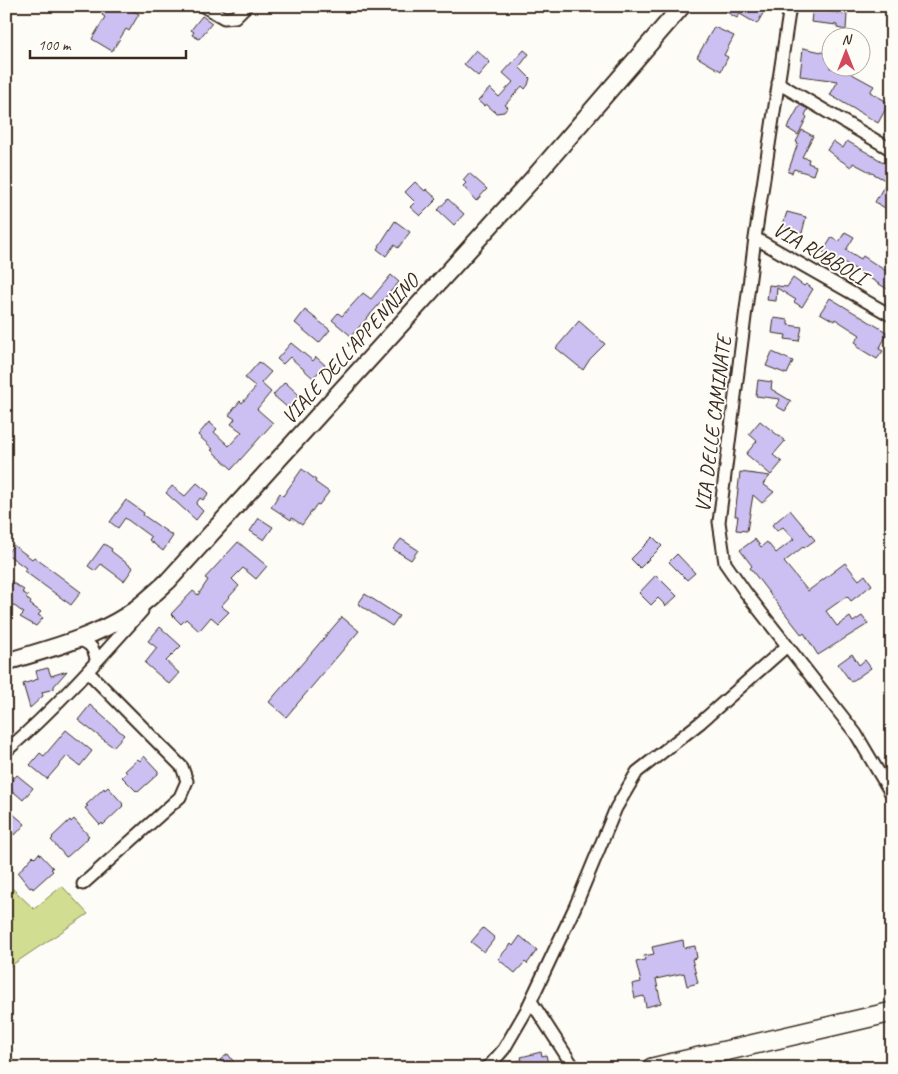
<svg xmlns="http://www.w3.org/2000/svg" width="898" height="1074" font-family="Caveat,sans-serif">
	<rect width="100%" height="100%" fill="#fdfcf7"/>
	<filter id="ink" filterUnits="userSpaceOnUse"><feTurbulence type="fractalNoise" baseFrequency=".02" numOctaves="2"/><feDisplacementMap in="SourceGraphic" scale="10" xChannelSelector="R" yChannelSelector="G"/><feConvolveMatrix kernelMatrix="1 2 1 2 8 2 1 2 1" color-interpolation-filters="sRGB"/></filter>
	<g filter="url(#ink)">
		<!-- green -->
		<path fill="#d1dd90" stroke="#868457" d="M62,886L88,914L6,969V894L13,889L34,909Z"/>
		<!-- building -->
		<path fill="#ccc0f2" stroke="#3b2a1e" d="M106,6H135L132,10L139,14L129,31L126,29L112,51L92,39L105,17L102,15Z
			M716,6H767L757,24L740,14L737,18Z
			M813,6H831L830,12L847,14L846,30L837,28V25L811,22Z
			M202,16L212,23L199,39L192,35L194,32L191,30Z
			M714,27L734,36L724,55L728,57L721,71L697,57Z
			M803,48L826,53V59L830,60V68H841L874,86L870,92L889,103L878,123L830,95L838,81L800,76Z
			M476,50L490,62L478,76L464,64Z
			M524,50L529,54L519,67L530,78L528,85L525,89L522,86L505,105L508,107L504,112L496,113L486,104L484,106L478,101L490,88L499,97L513,82L503,73Z
			M800,105L808,109L805,115L807,117L798,135L787,128Z
			M802,130L813,136L802,157L809,159L808,163L816,166L813,175L794,169L792,173L788,172L798,143L796,142Z
			M833,141L843,148L847,141L892,167V197L885,208L875,202L887,181L853,163L851,167L837,158L827,150Z
			M469,173L487,189L476,201L463,186L466,183L463,180Z
			M415,182L425,191L426,189L437,199L420,216L410,207L415,202L405,192Z
			M448,199L464,214L454,225L438,210Z
			M787,212L806,217L802,233L782,227Z
			M395,221L410,232L398,248L394,245L386,256L377,249Z
			M845,232L854,237L846,250L861,259L863,256L892,275V292L842,261L841,263L823,252L832,237L839,242Z
			M391,275L399,282L351,336L332,320L338,313L342,316L363,293L371,299Z
			M793,278L804,286L806,284L813,289L802,307L794,302L796,300L777,288L776,301L767,300L769,285L787,287Z
			M830,298L888,333L879,349L883,351L877,359L857,347L858,344L855,342L860,335L835,319L834,321L820,313Z
			M305,310L330,330L319,343L295,323Z
			M774,318L788,320V325L802,327L799,341L785,339L786,335L772,333Z
			M579,321L605,344L590,359L583,370L556,348Z
			M291,343L313,361L316,357L325,365L313,378L290,357L283,364L277,359Z
			M772,352L793,361L787,374L766,366Z
			M259,362L271,372L261,383L271,392L257,409L273,423L232,469L211,450L213,449L198,435L209,422L217,429L214,432L229,446L242,432L231,424L235,419L229,415L240,401L242,403L256,387L245,378Z
			M758,380L772,382L771,389L791,401L785,411L776,406L780,399L756,396Z
			M285,382L299,395L288,408L273,395Z
			M760,421L785,441L773,455L782,462L771,475L746,454L757,441L749,434Z
			M302,469L316,480L315,482L329,492L319,505L317,504L302,525L292,518L291,520L271,507L280,493L283,496Z
			M740,472L770,476L763,484L774,492L762,503L753,495L747,531L736,530L738,516H735Z
			M197,483L209,493L203,500L200,498L196,504L203,511L196,520L166,493L172,486L185,496Z
			M126,500L144,513L143,515L173,536L163,551L149,540L151,537L125,518L118,528L110,522Z
			M790,510L815,540L804,548L803,547L784,562L808,591L845,563L859,580L865,575L872,585L851,601L847,596L826,611L837,626L850,617L853,622L862,616L868,624L818,655L804,633L802,635L766,589L750,568L752,566L740,550L755,539L761,547L767,542L776,553L794,539L783,527L777,531L772,525Z
			M259,518L273,527L264,540L250,531Z
			M653,537L662,546L640,568L631,559Z
			M401,539L418,550L411,560L393,549Z
			M238,542L267,566L256,579L243,568L232,579L239,586L221,606L229,612L218,623L211,617L199,631L186,619L181,624L171,614L193,591L198,595L208,580L205,578Z
			M104,544L112,549L111,551L133,568L124,581L101,564L95,571L88,566Z
			M13,545L32,559L34,557L81,592L71,605L24,571L26,568L7,554Z
			M677,554L695,573L687,580L669,562Z
			M656,575L677,596L666,606L658,598L651,605L639,593Z
			M10,581L24,590L22,592L28,596L26,598L31,602L30,604L41,612L38,615L43,618L36,626L20,617L24,613L6,600V587Z
			M365,594L399,616L392,626L358,604Z
			M342,617L359,631L286,717L269,702Z
			M160,627L181,646L166,661L179,673L169,684L145,663L157,648L148,641Z
			M852,654L859,665L865,660L871,668L851,682L838,664Z
			M48,668L51,676L67,671L54,686V689L42,692L43,696L30,708L23,684L38,679L36,671Z
			M90,705L124,735L113,747L78,720Z
			M66,730L92,751L80,766L67,756L47,779L30,765L40,753L44,756Z
			M144,756L158,771V774L138,792L137,790L136,791L122,777L127,773L125,771L138,759L140,761Z
			M17,775L33,788L23,800L7,786Z
			M108,787L123,804L122,805L123,806L103,825L102,823L100,825L85,808L88,806L86,805L104,788L105,790Z
			M6,808L25,824L15,835L6,828Z
			M74,819L89,836L87,837L88,838L68,856L66,857L51,840L53,838L52,837L70,820L71,822Z
			M39,853L53,868L51,869L53,871L33,889L32,887L30,888L18,873L33,856L35,858Z
			M483,928L495,938L484,952L471,942Z
			M520,936L537,950L527,964L525,962L515,973L498,959L511,944L513,946Z
			M683,940L684,948L695,946L697,958L692,959L698,983L687,986L684,973L656,979L661,1003L646,1007L644,996L635,998L632,984L641,982L636,962L645,960L644,956L654,954L652,947Z
			M541,1052L542,1056L546,1055L549,1068H504L503,1063L522,1060L521,1057Z
			M228,1054L238,1068H225L220,1060Z"/>
		<g fill="none" stroke-linecap="round" stroke-linejoin="round">
			<!-- street casing -->
			<g stroke="#3b2a1e" stroke-width="15">
				<path id="street" d="M203,6L224,18L235,17L246,6
					M790,6L755,238L719,522L725,563L746,593L856,734L892,795
					M778,83L892,150
					M755,238L892,316
					M76,640C88,641 94,647 96,659
					M6,751C56,708 99,659 142,611
					M83,884L180,797L187,781L182,767L88,672
					M531,1001L573,1066
					M485,1068L490,1065L504,1049L526,1011L575,907L616,808L637,772L701,722L787,646"/>
			</g>
			<!-- secondary casing -->
			<g stroke="#3b2a1e" stroke-width="20">
				<path id="secondary" d="M6,662C47,649 90,639 126,616C141,606 155,593 168,581L530,182L682,6"/>
			</g>
			<!-- primary casing -->
			<g stroke="#3b2a1e" stroke-width="22">
				<path id="primary" d="M652,1068L892,1012"/>
			</g>
			<!-- street -->
			<use href="#street" stroke="#fdfcf7" stroke-width="11"/>
			<!-- secondary -->
			<use href="#secondary" stroke="#fdfcf7" stroke-width="16"/>
			<!-- primary -->
			<use href="#primary" stroke="#fdfcf7" stroke-width="19"/>
		</g>
	</g>
	<g text-anchor="middle" dominant-baseline="central" stroke-width="4" stroke-linejoin="round" paint-order="stroke">
		<!-- street labels -->
		<g font-size="21" fill="#3b2a1e" stroke="#fdfcf7">
			<text transform="translate(820 253) rotate(30)">VIA RUBBOLI</text>
			<text transform="translate(350 349) rotate(-48)">VIALE DELL'APPENNINO</text>
			<text transform="translate(713 424) rotate(-83)">VIA DELLE CAMINATE</text>
		</g>
	</g>
	<!-- margin -->
	<rect width="898" height="1074" fill="none" stroke="#fdfcf7" stroke-width="25"/>
	<rect x="12" y="12" width="873" height="1049" fill="none" stroke="#3b2a1e" stroke-width="2" filter="url(#ink)"/>
	<!-- north arrow -->
	<g transform="translate(846 52)"><circle r="24" fill="#fdfcf7" stroke="#afa8a0"/>
	<path d="M0-4L9 19L0 12L-9 19Z" fill="#d1495b"/>
	<text y="-8" font-size="14" font-weight="bold" text-anchor="middle" fill="#3b2a1e">N</text>
	</g>
	<!-- scale -->
	<path d="M30 50v8h156v-8" fill="none" stroke="#3b2a1e" stroke-width="2.5"/>
	<text x="38" y="50" font-size="15" fill="#3b2a1e" stroke="#fdfcf7" stroke-width="4" paint-order="stroke">100 m</text>
</svg>
